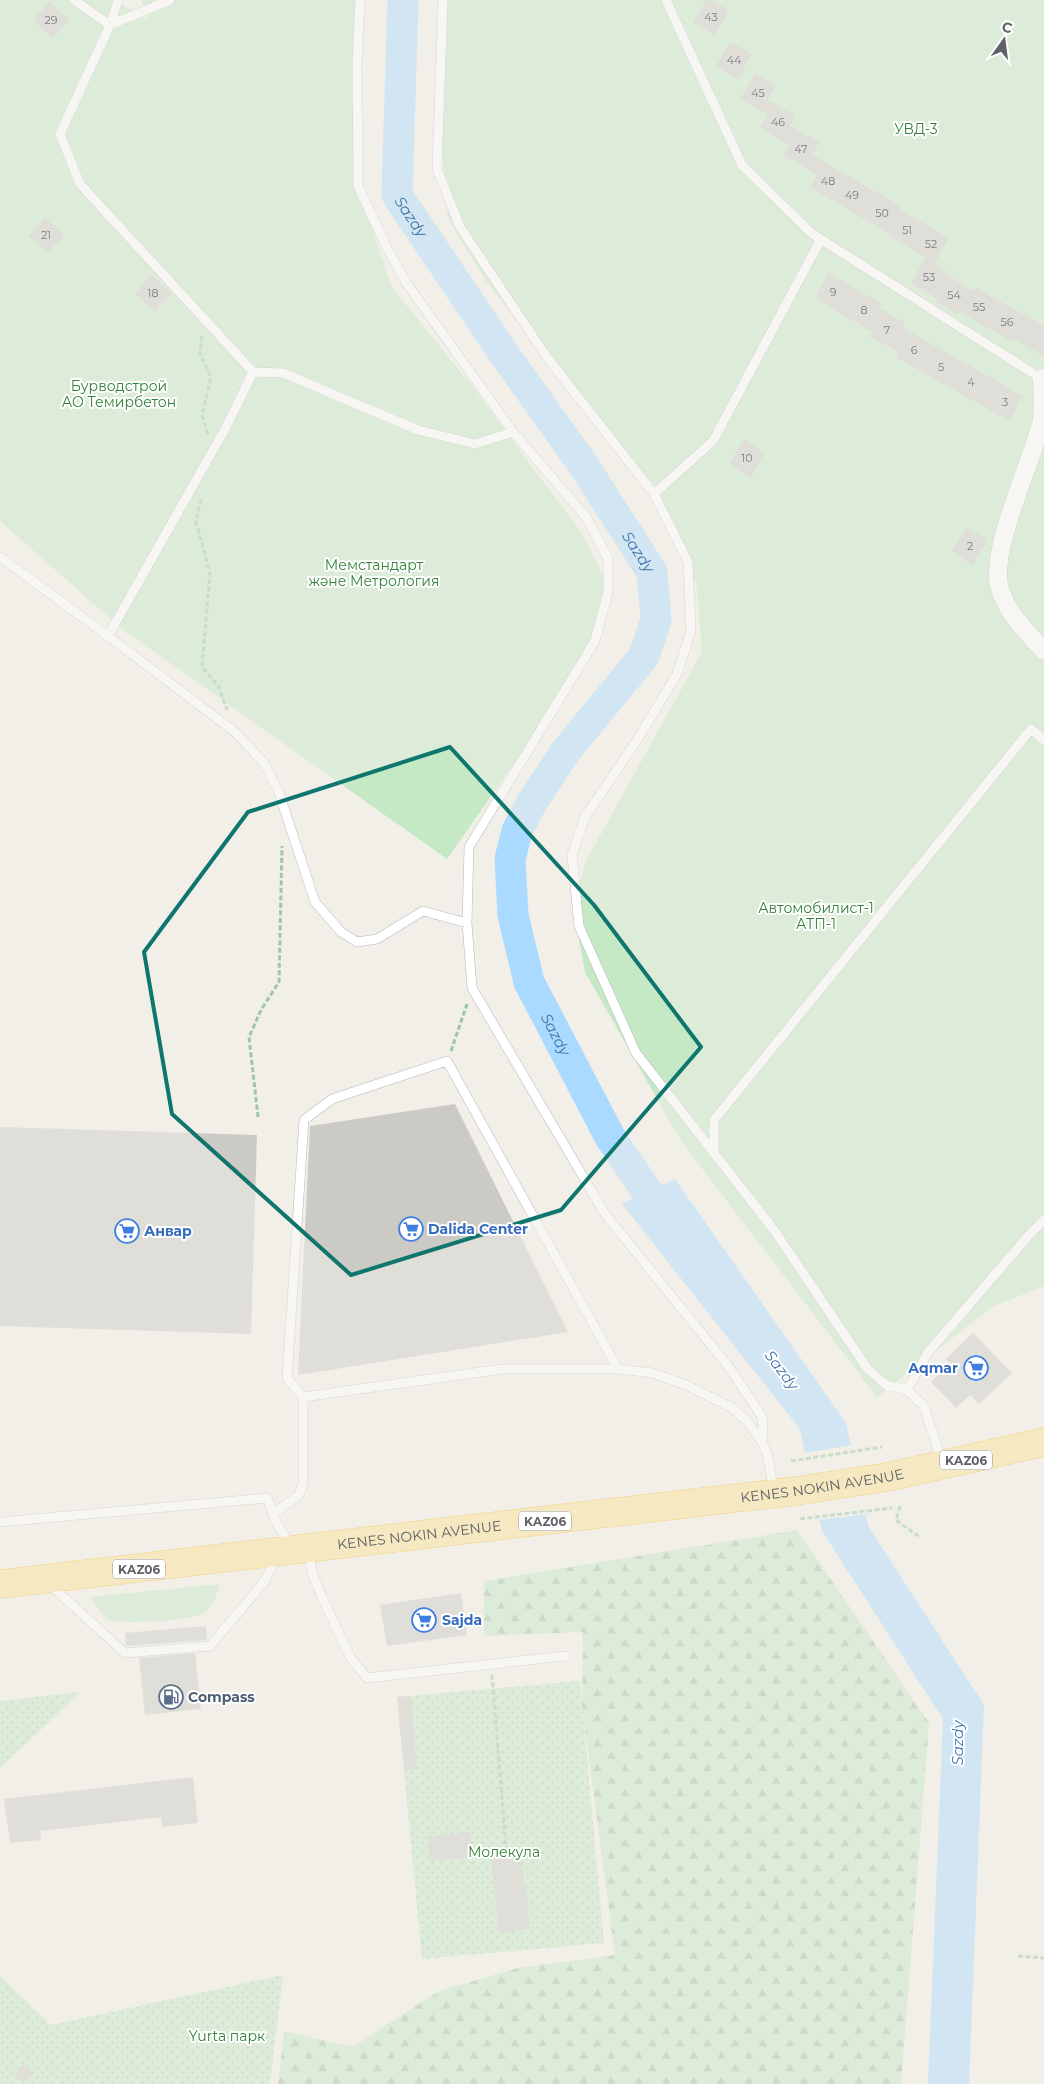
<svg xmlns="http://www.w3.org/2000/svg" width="1044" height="2084" font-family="Montserrat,sans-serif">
	<defs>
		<pattern id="forest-firs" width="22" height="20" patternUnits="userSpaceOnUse" patternTransform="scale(1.25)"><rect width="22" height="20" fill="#c5e8c5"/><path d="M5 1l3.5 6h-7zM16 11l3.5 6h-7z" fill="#a3c0a4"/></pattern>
		<pattern id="park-dots" width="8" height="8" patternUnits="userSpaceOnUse" patternTransform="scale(1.25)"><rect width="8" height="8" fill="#c5e8c5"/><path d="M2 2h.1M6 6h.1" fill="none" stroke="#a3c0a4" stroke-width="1.8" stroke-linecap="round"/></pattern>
	</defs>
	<rect width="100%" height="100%" fill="#f1efe8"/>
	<!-- green -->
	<path fill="#c5e8c5" d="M0,0H115L148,20L141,0H363L357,181L391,286L471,385L583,535L607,584L585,662L447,859L122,629L0,521Z
		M447,0H1044V1286L992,1307L877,1397L681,1141L585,972L573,907L586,861L702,652L697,587L675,524L486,281L448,219L442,147Z
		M220,1584C216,1595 214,1607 203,1614C191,1620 124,1625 110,1620C103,1617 95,1604 90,1597Z"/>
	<!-- forest -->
	<path fill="url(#forest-firs)" d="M797,1530L929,1723L901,2084H278L284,2031L353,2047L439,1991L518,1968L615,1955L582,1706L583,1632L484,1636V1581Z"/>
	<!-- park -->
	<path fill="url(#park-dots)" d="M580,1681L604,1943L422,1959L397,1697Z
		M81,1692L0,1768V1701Z
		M283,1975L270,2084H0V1976L51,2025Z"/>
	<!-- water -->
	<path fill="#aadaff" d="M675,1179L846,1423L868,1526L984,1705L969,2084H928L943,1719L822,1531L800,1429L622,1204Z"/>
	<!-- pier -->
	<path fill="#f1efe8" d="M853,1445L868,1514L817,1520L803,1453Z"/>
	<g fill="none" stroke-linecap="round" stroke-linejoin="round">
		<!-- river -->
		<path stroke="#aadaff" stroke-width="31" id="s1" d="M403,0L397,195L502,351L584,466L652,572L656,620L644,656L565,752L531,804L517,831L510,859L513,915L529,982L610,1137L644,1187L673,1226"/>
	</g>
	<!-- building -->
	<path fill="#cccac5" d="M706,0H710L729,10L715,35L693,23Z
		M49,2L69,19L53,38L33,20Z
		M730,42L752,54L738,79L716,66Z
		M755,74L776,86L768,100L796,116L790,126L819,142L812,155L900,206L899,209L949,238L935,263L889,236L890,234L810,187L817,174L783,155L789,145L760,128L768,114L740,99Z
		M45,218L64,235L48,253L28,236Z
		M925,258L947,271L945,274L974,291L976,288L1044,326V356L1012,338L1011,341L959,312L958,314L936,302L938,299L911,283Z
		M829,273L882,304L879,308L905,323L903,328L1023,396L1009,421L896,357L898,352L869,336L872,332L815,298Z
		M151,275L171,293L155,312L135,294Z
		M744,439L765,452L751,477L729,464Z
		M966,527L988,540L973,565L952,552Z
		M455,1104L568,1332L298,1375L310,1126Z
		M0,1127L257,1135L251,1334L0,1326Z
		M973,1333L1012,1373L979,1404L970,1395L956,1408L931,1382L950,1363L946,1359Z
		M461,1593L467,1635L387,1646L380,1605Z
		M206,1626L207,1640L126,1646L125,1633Z
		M195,1653L201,1709L145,1715L139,1658Z
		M411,1696L417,1769L404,1770L397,1697Z
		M193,1777L198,1823L162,1827L161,1817L40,1831L41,1840L10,1843L4,1799Z
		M470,1832L472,1858L430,1861L428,1836Z
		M521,1855L530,1929L499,1932L491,1858Z
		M24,2064L33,2074L24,2083L15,2074Z"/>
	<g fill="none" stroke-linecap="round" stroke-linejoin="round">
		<!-- lane casing -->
		<g stroke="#b5b8bc" stroke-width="10">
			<path id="lane" d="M360,0L357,64L358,186L387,248L407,284L513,432
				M443,0L437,169L460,227L546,356L654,494L688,562L691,631L677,674L639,737L585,817L572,855L579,926L636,1053L714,1153
				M666,0L742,165L811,233L1042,379
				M110,25L170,0
				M110,25L118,0
				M253,372L283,373L418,430L475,444L513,432L586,517L608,558V592L595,641L469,847L467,923L472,988L605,1214L729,1367L761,1415L763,1425L762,1442
				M654,494L713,441L821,239
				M0,557L108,636L225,429L253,372L80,184L60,134L110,25L74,0
				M108,636L235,732L264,763L279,793L315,902L341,932L357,942L377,939L423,911L467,923
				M618,1369L653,1373L686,1385L731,1407L747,1421L762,1442L767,1453L774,1491
				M907,1390L929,1351L1030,1234L1044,1220
				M942,1462L924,1406L907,1390L886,1385L867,1368L774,1230L714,1153V1120L1031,729L1044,740
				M273,1514L299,1495L303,1483V1397L287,1378L304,1120L332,1099L447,1061L618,1369H502L303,1397
				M0,1522L267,1498L278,1526L291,1546
				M308,1550L313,1575L322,1597L350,1657L367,1678L565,1656
				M48,1583L125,1653L210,1646L265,1581L276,1556"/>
		</g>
		<!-- street casing -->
		<g stroke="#b5b8bc" stroke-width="19">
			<path id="street" d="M1044,378L1042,379C1043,393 1044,410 1041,424C1031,464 991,547 999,585C1005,612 1027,632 1044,651"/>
		</g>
		<!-- highway casing -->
		<g stroke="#f9ab00" stroke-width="29">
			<g id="highway">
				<path id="s2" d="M0,1584L796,1491L887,1477L1044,1442"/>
			</g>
		</g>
		<!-- path -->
		<path stroke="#9cc7a9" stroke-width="3" stroke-dasharray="5 2.5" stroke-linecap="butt" d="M202,336L200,353L211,377L202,415L208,435
			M201,499L196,522L210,573L202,667L219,687L227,710
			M451,1051L467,1004
			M258,1117L249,1037L261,1010L279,982L282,846
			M791,1461L882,1447
			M900,1506L896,1520L921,1538
			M800,1519L892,1508
			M492,1675L506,1848
			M1018,1956L1044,1958"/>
		<!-- lane -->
		<use href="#lane" stroke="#fff" stroke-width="9"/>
		<!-- street -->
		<use href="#street" stroke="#fff" stroke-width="18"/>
		<!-- highway -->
		<use href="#highway" stroke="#fde293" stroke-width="28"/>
	</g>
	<!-- marked area -->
	<path d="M0 0H1044V2084H0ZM450,747L594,905L701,1047L561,1210L351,1275L172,1114L144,952L248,812Z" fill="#f1efe8" fill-opacity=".55" fill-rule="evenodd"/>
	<path fill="none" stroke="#0f766e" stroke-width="4" stroke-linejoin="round" d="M450,747L594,905L701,1047L561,1210L351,1275L172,1114L144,952L248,812Z"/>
	<!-- icons -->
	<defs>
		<g id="supermarket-ring" transform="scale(1.25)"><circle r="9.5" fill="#fff" stroke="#3f7fe0" stroke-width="1.5"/><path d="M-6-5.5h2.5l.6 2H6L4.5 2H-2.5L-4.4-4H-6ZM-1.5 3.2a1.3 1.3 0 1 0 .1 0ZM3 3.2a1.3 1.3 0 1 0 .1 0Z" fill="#3f7fe0"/></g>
		<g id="fuel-ring" transform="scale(1.25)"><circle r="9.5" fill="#fff" stroke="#5c6f8a" stroke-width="1.5"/><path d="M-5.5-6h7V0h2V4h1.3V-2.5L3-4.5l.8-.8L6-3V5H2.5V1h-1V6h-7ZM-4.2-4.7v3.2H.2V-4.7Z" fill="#5c6f8a"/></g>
	</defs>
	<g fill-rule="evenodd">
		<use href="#supermarket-ring" x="411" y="1229"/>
		<use href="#supermarket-ring" x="127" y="1231"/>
		<use href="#supermarket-ring" x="976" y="1368"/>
		<use href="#supermarket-ring" x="424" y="1620"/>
		<use href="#fuel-ring" x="171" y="1697"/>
	</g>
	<g text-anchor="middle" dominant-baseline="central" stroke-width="4" stroke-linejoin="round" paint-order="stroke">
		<!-- number labels -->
		<g font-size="11" fill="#7a7d7f">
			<text x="711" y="17">43</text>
			<text x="51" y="20">29</text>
			<text x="734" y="60">44</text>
			<text x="758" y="93">45</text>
			<text x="778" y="122">46</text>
			<text x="801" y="149">47</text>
			<text x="828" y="181">48</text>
			<text x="852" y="195">49</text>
			<text x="882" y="213">50</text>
			<text x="907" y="230">51</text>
			<text x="46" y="235">21</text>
			<text x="931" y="244">52</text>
			<text x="929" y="277">53</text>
			<text x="833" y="292">9</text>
			<text x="153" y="293">18</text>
			<text x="954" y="295">54</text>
			<text x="979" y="307">55</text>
			<text x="864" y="310">8</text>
			<text x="1007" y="322">56</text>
			<text x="887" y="330">7</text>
			<text x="914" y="350">6</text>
			<text x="941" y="367">5</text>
			<text x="971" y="382">4</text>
			<text x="1005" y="402">3</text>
			<text x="747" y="458">10</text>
			<text x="970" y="546">2</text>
		</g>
		<!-- shield labels -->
		<g fill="#fff" stroke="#8f9295" stroke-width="1">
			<rect x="940" y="1450.5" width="52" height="19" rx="4"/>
			<rect x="519" y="1511.5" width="52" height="19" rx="4"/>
			<rect x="113" y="1559.5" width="52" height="19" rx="4"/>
		</g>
		<g font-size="12" font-weight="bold" fill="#5f6368">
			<text x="966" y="1460">KАZ06</text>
			<text x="545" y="1521">KАZ06</text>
			<text x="139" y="1569">KАZ06</text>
		</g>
		<!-- park labels -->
		<g font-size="14" fill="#348238" stroke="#fff">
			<text x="916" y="129">УВД-3</text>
			<text x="119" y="386">Бурводстрой<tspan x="119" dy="16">АО Темирбетон</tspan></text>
			<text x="374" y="565">Мемстандарт<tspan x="374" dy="16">және Метрология</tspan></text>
			<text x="816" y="908">Автомобилист-1<tspan x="816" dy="16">АТП-1</tspan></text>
			<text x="504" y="1852">Молекула</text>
			<text x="227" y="2036">Yurta парк</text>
		</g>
		<!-- shop labels -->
		<g font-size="14" font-weight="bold" fill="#366cbe" stroke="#fff" text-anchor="start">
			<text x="428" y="1229">Dalida Center</text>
			<text x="144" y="1231">Анвар</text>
			<text x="958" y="1368" text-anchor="end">Aqmar</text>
			<text x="442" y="1620">Sajda</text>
		</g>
		<!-- street labels -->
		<g font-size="14" fill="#5f6368" stroke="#fff">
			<text stroke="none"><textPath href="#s2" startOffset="828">KENES NOKIN AVENUE</textPath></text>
			<text stroke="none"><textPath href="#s2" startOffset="422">KENES NOKIN AVENUE</textPath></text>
		</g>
		<!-- service labels -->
		<g font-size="14" font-weight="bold" fill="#4e5e75" stroke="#fff" text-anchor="start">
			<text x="188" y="1697">Compass</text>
		</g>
		<!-- water labels -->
		<g font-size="15" font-style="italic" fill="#4174aa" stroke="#fff">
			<text stroke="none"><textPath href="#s1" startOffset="221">Sazdy</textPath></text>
			<text stroke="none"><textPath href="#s1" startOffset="626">Sazdy</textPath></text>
			<text stroke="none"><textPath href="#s1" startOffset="1166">Sazdy</textPath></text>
			<text transform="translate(782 1370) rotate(53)">Sazdy</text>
			<text transform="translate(957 1743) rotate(-90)">Sazdy</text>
		</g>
	</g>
	<!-- north arrow -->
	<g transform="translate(1004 40) rotate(14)" stroke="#ffffff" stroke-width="4" paint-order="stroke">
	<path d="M0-4L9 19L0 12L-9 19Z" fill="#5f6368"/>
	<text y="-8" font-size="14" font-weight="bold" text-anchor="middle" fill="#5f6368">С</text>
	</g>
</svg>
